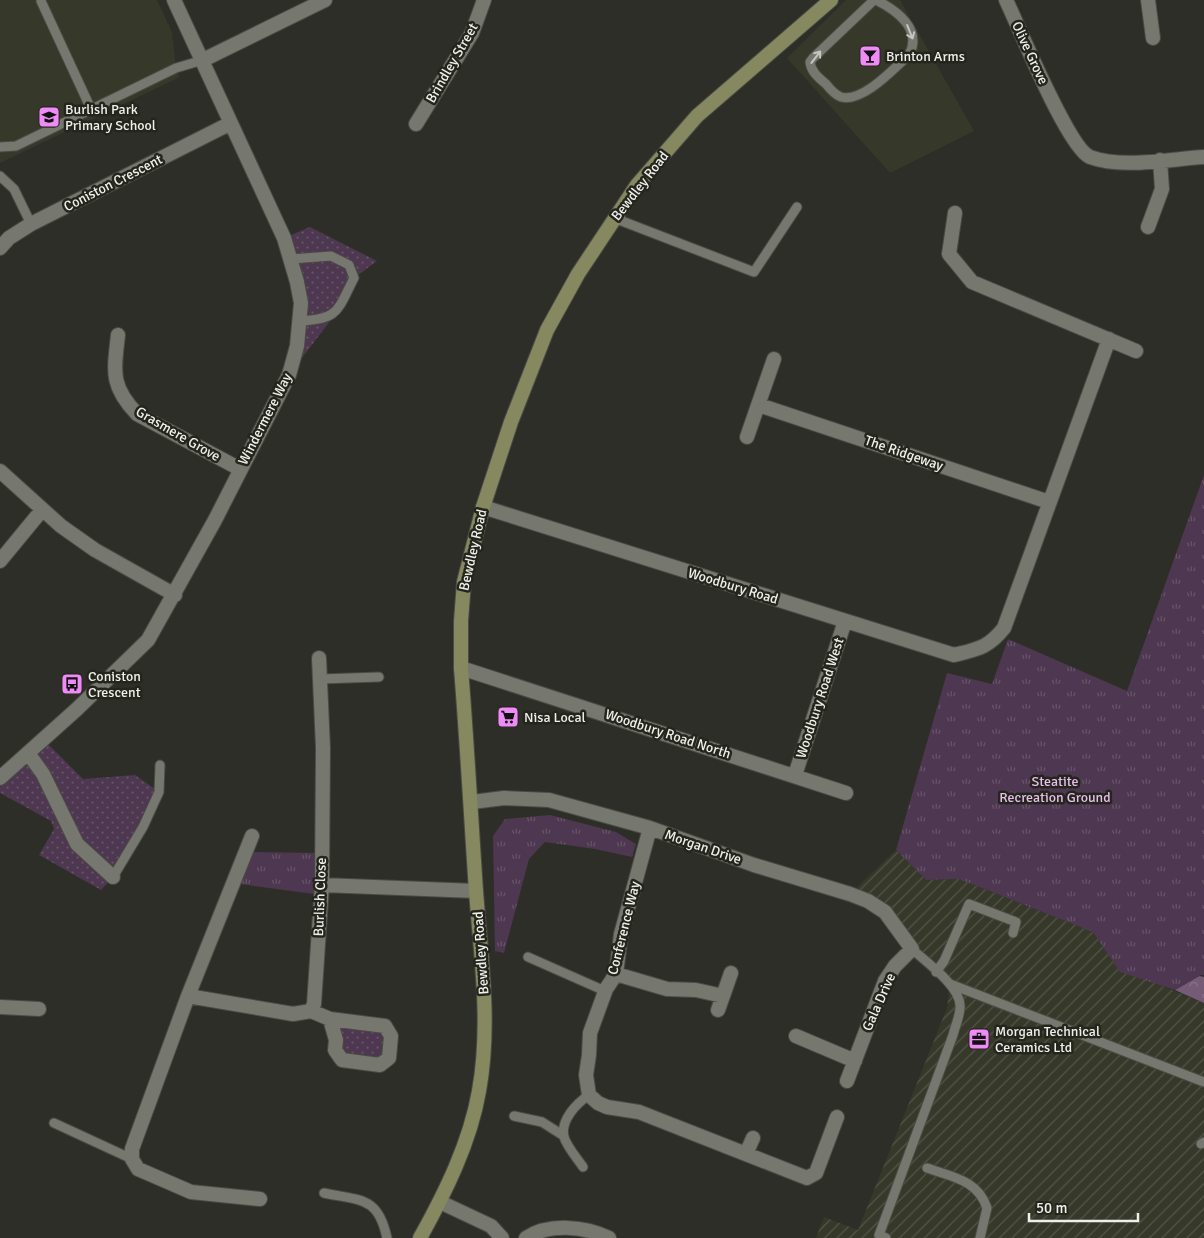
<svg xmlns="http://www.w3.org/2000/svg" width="1204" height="1238" font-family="Signika,sans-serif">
	<defs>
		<pattern id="industrial-furrows" width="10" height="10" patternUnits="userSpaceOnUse" patternTransform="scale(1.25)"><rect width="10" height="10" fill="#36382a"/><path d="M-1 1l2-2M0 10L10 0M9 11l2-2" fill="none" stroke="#535549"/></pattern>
		<pattern id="grass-dots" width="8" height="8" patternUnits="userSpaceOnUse" patternTransform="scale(1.25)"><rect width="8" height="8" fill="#4e3750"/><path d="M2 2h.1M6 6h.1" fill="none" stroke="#685469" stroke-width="1.8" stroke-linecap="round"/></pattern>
		<pattern id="forest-crowns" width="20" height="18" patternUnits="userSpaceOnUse" patternTransform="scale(1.25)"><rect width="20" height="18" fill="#765b77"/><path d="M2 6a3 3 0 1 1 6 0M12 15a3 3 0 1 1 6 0" fill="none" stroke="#8a738a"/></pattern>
		<pattern id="park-tufts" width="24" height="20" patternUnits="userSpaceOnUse" patternTransform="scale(1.25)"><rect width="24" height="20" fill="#4e3750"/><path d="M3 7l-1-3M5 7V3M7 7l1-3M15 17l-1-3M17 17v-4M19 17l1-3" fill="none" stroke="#685469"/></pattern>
	</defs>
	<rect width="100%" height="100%" fill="#2d2e27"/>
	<!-- built -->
	<path fill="#36382a" d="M0,0H157L172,32L176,68L180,77L0,163Z
		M846,0H900L974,131L890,173L787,58Z"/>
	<!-- industrial -->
	<path fill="url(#industrial-furrows)" d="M896,850L926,880L959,879L1093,932L1118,968L1204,1003V1238H816L824,1217L858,1230L947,1008L950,983L885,912L850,894Z"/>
	<!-- grass -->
	<path fill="url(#grass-dots)" d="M310,227L377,261L354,278L337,312L289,375L300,324L284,238Z
		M43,739L83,779L135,775L159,792L113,877L101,890L39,855L54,829L51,821L0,793V778Z
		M350,1022L385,1026L389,1058L342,1060L334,1029Z"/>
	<!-- forest -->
	<path fill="url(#forest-crowns)" d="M1199,976L1204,977V1003L1175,990Z"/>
	<!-- park -->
	<path fill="url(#park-tufts)" d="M1204,475V975H1201L1175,990L1120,972L1093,932L959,879L926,880L896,850L947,673L992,684L1008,639L1127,691Z
		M550,815L616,832L636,844L632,857L595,849L545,842L529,859L504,953L495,951L493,836L505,819Z
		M253,852L315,853L314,894L240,884Z"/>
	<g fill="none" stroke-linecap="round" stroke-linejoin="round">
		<!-- service casing -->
		<g stroke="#4a4b44" stroke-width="11">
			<path id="service" d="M874,0L813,58L810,62C811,72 819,78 826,84C830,89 835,95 841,97C863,103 894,68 909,55C923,29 896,10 876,0
				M41,1L91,109
				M0,147L16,146L176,68L203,60
				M0,176L14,189L31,224
				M614,218L754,272L797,207
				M291,259L331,256L349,265L354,278C337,311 339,319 300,321
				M320,679L379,677
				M113,877L143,827L159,792L160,765
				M528,957L605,991
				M936,972L944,961L969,904L1016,922L1013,933
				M950,984L1204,1082
				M514,1116L542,1122L564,1136
				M54,1123L132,1159
				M1201,1144L1204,1142
				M583,1167C577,1158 567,1147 564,1137C560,1120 577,1103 589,1095
				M927,1168C952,1177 978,1180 987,1208L980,1238
				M324,1193C361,1201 378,1196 387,1238
				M886,1238L879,1235L953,1035C955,1026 961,1014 960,1005C959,985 926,962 912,949"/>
		</g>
		<!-- minor casing -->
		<g stroke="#4a4b44" stroke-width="16">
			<path id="minor" d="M1006,0C1019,27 1068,148 1090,157C1122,169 1170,159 1204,157
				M1148,0L1153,38
				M203,60L325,0
				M416,124L472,33L484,0
				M955,213L949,254L972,282L1136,351
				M1148,227L1162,189L1160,160
				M0,248L9,238L31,224L229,124
				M118,335C114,371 110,386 137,414L240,469
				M759,405L1049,502
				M747,437L774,359
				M0,471L61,526L95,550L175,595
				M483,507L954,655C978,649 988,648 1004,628L1109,339
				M0,561L42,510
				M461,668L846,793
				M28,753L43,774L77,844L113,877
				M795,775L845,621
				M0,778L77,709L148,640L215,520L289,375L297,346L301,303L297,282L284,238L174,0
				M472,802L504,798L549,800L650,828L754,865L850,894L868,901L885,912L912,949L895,966L885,981L847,1081
				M650,828L621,934L616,974L606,989L590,1033L589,1055L586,1075L589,1095L598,1103L607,1107L639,1112L807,1178L816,1173L837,1117
				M252,836L188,996L132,1149V1159L138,1169L191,1192L260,1199
				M322,885L476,891
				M616,974L667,989L696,990L723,996L718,1010
				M188,996L293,1014L311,1011L314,1004L322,885L323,748L319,658
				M723,996L731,973
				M0,1007L39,1009
				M311,1011L330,1019L385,1026L391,1036L389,1058L380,1065L342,1060L335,1050L336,1040L330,1019
				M796,1036L855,1061
				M746,1154L753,1138
				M440,1202L491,1226L502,1238
				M526,1238C549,1223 585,1226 609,1238"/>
		</g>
		<!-- secondary casing -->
		<g stroke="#4a4b44" stroke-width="16">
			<path id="secondary" d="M420,1238C445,1193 470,1143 479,1091C491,1025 481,958 476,891C471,817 467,743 461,668V621L464,582L483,507L511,422L547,330L578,274L637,185L697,116L831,0"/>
		</g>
		<!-- service -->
		<use href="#service" stroke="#76776e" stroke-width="9"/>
		<!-- minor -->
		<use href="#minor" stroke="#76776e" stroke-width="14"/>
		<!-- secondary -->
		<use href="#secondary" stroke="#868960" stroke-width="14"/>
	</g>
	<!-- one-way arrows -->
	<defs><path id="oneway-shaft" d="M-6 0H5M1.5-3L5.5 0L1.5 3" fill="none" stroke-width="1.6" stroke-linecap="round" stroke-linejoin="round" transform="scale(1.25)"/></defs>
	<g stroke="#c5c6bf">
		<use href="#oneway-shaft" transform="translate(910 32) rotate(68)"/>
		<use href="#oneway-shaft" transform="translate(816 57) rotate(-52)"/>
	</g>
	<!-- icons -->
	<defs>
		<g id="bar-square" transform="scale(1.125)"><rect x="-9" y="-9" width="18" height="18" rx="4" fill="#ef8bf7" stroke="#24251d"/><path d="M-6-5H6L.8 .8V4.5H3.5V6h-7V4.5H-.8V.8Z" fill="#111"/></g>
		<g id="school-square" transform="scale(1.125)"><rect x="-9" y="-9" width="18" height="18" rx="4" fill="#ef8bf7" stroke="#24251d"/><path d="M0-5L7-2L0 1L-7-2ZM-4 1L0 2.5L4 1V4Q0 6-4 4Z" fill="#111"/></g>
		<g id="bus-square" transform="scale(1.125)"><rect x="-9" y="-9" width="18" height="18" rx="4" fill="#ef8bf7" stroke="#24251d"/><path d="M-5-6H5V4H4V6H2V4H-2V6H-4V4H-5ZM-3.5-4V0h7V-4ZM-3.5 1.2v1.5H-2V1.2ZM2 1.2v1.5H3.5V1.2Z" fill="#111"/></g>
		<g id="supermarket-square" transform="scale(1.125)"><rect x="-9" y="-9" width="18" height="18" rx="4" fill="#ef8bf7" stroke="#24251d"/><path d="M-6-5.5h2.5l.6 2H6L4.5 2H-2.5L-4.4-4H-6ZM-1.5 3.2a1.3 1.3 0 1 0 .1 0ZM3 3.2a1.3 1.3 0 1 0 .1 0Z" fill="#111"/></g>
		<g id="office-square" transform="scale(1.125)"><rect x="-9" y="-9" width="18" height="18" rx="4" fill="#ef8bf7" stroke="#24251d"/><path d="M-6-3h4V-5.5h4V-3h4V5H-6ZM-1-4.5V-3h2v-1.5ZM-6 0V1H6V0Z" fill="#111"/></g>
	</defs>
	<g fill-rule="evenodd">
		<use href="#bar-square" x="870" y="56"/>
		<use href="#school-square" x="49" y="117"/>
		<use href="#bus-square" x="72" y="684"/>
		<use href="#supermarket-square" x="508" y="717"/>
		<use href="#office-square" x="979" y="1039"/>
	</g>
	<g text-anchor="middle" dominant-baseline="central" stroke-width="5" stroke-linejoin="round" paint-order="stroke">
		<!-- street labels -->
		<g font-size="14" fill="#eff0ea" stroke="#24251d">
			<text transform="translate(1030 53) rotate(65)">Olive Grove</text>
			<text transform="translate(452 63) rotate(-60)">Brindley Street</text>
			<text transform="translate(113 183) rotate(-27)">Coniston Crescent</text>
			<text transform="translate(640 186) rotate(-52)">Bewdley Road</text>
			<text transform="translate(265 419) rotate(-63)">Windermere Way</text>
			<text transform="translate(178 434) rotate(30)">Grasmere Grove</text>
			<text transform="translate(904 453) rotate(19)">The Ridgeway</text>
			<text transform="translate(473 550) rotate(-77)">Bewdley Road</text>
			<text transform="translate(733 586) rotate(17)">Woodbury Road</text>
			<text transform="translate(820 698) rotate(-72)">Woodbury Road West</text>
			<text transform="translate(668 734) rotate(18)">Woodbury Road North</text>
			<text transform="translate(703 847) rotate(19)">Morgan Drive</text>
			<text transform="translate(320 897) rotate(-88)">Burlish Close</text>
			<text transform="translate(624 928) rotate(-76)">Conference Way</text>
			<text transform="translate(481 953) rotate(-94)">Bewdley Road</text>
			<text transform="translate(879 1002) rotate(-66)">Gala Drive</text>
		</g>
		<!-- poi labels -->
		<g font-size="14" fill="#eff0ea" stroke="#24251d" text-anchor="start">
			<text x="886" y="56">Brinton Arms</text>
			<text x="65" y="109">Burlish Park<tspan x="65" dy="16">Primary School</tspan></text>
			<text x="88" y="676">Coniston<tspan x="88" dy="16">Crescent</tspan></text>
			<text x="524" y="717">Nisa Local</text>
			<text x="995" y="1031">Morgan Technical<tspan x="995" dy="16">Ceramics Ltd</tspan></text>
		</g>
		<!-- park labels -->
		<g font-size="14" fill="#ebbcee" stroke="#24251d">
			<text x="1055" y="781">Steatite<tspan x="1055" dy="16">Recreation Ground</tspan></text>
		</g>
	</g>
	<!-- scale -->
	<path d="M1029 1213v8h109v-8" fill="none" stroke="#eff0ea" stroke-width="2.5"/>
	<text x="1036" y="1213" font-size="15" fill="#eff0ea" stroke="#24251d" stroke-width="4" paint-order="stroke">50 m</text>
</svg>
